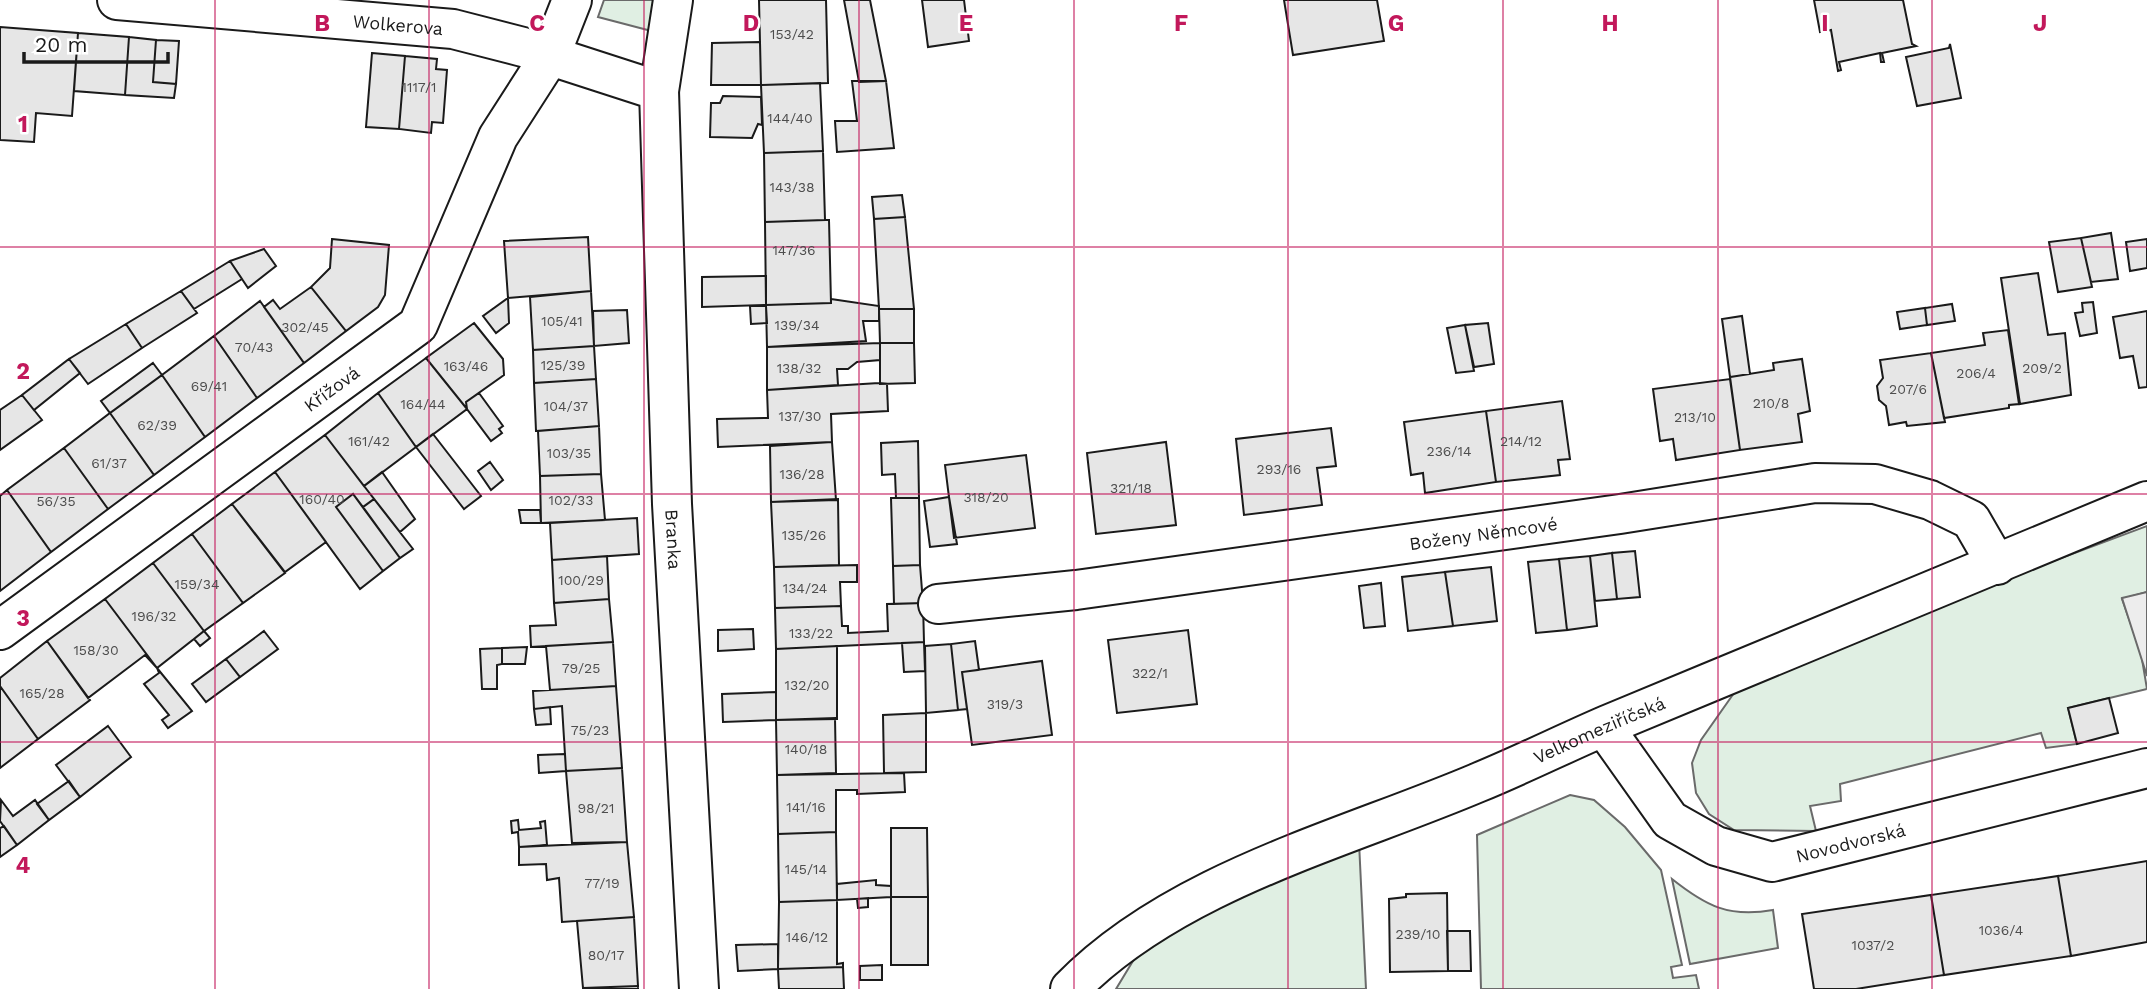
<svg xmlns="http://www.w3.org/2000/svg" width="2147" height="989" font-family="'Work Sans',sans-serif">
	<rect width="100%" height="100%" fill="#fff"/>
	<!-- green -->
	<path fill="#e0efe3" stroke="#6a6a6a" stroke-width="2" d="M604,0H666L659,33L598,17Z
		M2147,526V592L2122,599L2141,653L2147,689L2068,708L2077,744L2046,748L2041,733L1840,784L1841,801L1810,806L1816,831L1734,830L1709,814L1696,793L1692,763L1701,740L1746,676Z
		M1570,795L1594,800L1625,827L1661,870L1682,965L1671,967L1673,978L1696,975L1699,989H1481L1477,835Z
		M1359,842L1366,989H1116L1139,951L1246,886Z
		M1672,879C1706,906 1729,918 1773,910L1778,948L1690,964Z"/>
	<!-- parking -->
	<path fill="#ededed" stroke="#6a6a6a" stroke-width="2" d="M2147,592V676L2122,598Z"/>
	<!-- building -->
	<path fill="#e6e6e6" stroke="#1a1a1a" stroke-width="2" d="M759,0H826L828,83L761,85Z
		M844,0H870L886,81L859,82Z
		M922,0H964L969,41L928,47Z
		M1284,0H1377L1384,41L1293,55Z
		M1814,0H1903L1912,44L1916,46L1882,53L1884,62H1881L1880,53L1839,62L1841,70L1838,71L1831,30L1820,32Z
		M0,27L78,33L72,116L36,113L34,142L0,140Z
		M78,33L129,37L125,95L74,91Z
		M129,37L156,40L153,82L176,84L174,98L125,95Z
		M156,40L179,41L176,84L153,82Z
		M760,42L761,85H711L712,43Z
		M1950,44L1961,98L1917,106L1906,57L1949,48Z
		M372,53L405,56L399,129L366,127Z
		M405,56L437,59L436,69L447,70L443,123L432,122L431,133L399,129Z
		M852,81H886L894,148L837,152L835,121H857Z
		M820,83L823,151L764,153L761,85Z
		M723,96L761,97L762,125L758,124L752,138L710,137L711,103H720Z
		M823,151L825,220L765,222L764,153Z
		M902,195L905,217L874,219L872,197Z
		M905,217L914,309H879L874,219Z
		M825,220H829L831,303L766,305L765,222Z
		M2111,233L2118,279L2091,282L2081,238Z
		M588,237L591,291L508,298L504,241Z
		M2081,238L2092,287L2058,292L2049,242Z
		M332,239L389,245L385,295L378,307L346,331L311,287L330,268Z
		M2147,239V268L2130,271L2126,242Z
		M264,249L276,266L248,288L230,261Z
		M230,261L242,279L194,309L181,291Z
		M2038,273L2048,335L2065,333L2071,395L2020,404L2001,278Z
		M766,276V305L702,307V277Z
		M311,287L346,331L304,363L264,307L273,300L280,309Z
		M181,291L197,313L142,348L126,324Z
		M591,291L594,346L533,350L530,297Z
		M508,298L509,323L496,333L483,316Z
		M831,299L879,306V321H863L866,341L767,347L766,305L831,303Z
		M260,301L304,363L257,398L214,336Z
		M2093,302L2097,333L2080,336L2075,313L2083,312L2082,303Z
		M1952,304L1955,321L1927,325L1925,308Z
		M750,306H766L767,323L751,324Z
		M1925,308L1927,325L1900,329L1897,312Z
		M879,309H914V343H880Z
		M627,310L629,343L594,346L593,311Z
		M2147,311V387L2139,388L2133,356L2120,358L2113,317Z
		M1742,316L1750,374L1730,377L1722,319Z
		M474,323L503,359L504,375L466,402L467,409L426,358Z
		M1488,323L1494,364L1474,367L1465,325Z
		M126,324L142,348L88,384L69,359Z
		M1465,325L1474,371L1456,373L1447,328Z
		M2008,330L2019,404L2009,405V408L1944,418L1931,353L1985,345L1983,333Z
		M214,336L257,398L205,437L162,375Z
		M880,343V360L857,362L848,369H837L838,385L767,390V347Z
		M880,343H914L915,383L880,384Z
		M594,346L596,379L534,383L533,350Z
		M1931,353L1945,422L1907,426L1906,422L1889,425L1886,406L1879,400L1877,386L1883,378L1880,360Z
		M426,358L467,409L416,447L378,393Z
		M69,359L80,373L34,410L22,395Z
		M1802,359L1810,411L1798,414L1802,442L1740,450L1730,377L1774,370L1773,363Z
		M153,363L162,375L110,413L101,401Z
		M162,375L205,437L154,475L110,413Z
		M596,379L599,426L536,431L534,383Z
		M1730,379L1740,450L1676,460L1673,439L1660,441L1653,389Z
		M879,383L887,384L888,411L831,414L832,442L718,447L717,419L768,418L767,390Z
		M378,393L416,447L364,486L325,435Z
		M479,393L503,426L499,429L502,433L491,441L467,409L466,402Z
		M22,395L42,420L0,450V410Z
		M1562,401L1570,459L1558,460L1560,475L1496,482L1486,411Z
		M1486,411L1496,482L1425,493L1423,473L1411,475L1404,422Z
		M110,413L154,475L108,509L64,448Z
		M599,426L601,474L540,476L538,431Z
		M1331,428L1336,466L1317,468L1322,505L1244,515L1236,439Z
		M433,434L481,496L464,509L416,447Z
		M325,435L374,499L363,507L353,494L336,507L383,571L360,589L275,472Z
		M918,441L919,498H896L895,474L882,475L881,443Z
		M832,442L836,500L771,502L770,446Z
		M1166,442L1176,525L1096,534L1087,453Z
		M64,448L108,509L51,552L7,490Z
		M1026,455L1035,528L954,538L945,465Z
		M490,462L503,480L491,490L478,471Z
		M275,472L326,542L285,572L232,504Z
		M382,472L415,519L400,532L364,486Z
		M601,474L605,520L541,523L540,476Z
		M7,490L51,552L0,591V496Z
		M353,494L400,558L383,571L336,507Z
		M949,497L957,544L930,547L924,501Z
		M891,498H919L920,565L893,566Z
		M374,499L413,549L400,558L363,507Z
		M838,499L839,565L774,567L771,502Z
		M232,504L285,573L243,603L192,534Z
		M519,510H540L541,523H521Z
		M637,518L639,554L552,560L550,523Z
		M192,534L243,603L204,631L153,563Z
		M1635,551L1640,597L1617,599L1612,553Z
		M1612,553L1617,599L1595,601L1590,556Z
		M607,556L609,599L554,603L552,560Z
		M1590,556L1597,626L1567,630L1559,559Z
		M1559,559L1567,630L1536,633L1528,562Z
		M153,563L204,631L157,668L105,599Z
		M857,565V582H840L841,606L775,608L774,567Z
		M920,565L923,603L894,604L893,566Z
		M1491,567L1497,621L1453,626L1445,572Z
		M1445,572L1453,626L1408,631L1402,577Z
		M1381,583L1385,626L1364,628L1359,586Z
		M105,599L157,668L145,655L88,698L47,641Z
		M609,599L613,642L531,647L530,626L556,625L554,603Z
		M923,603L924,642L776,649L775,608L841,606L842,626H848V633L888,631L887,604Z
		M753,629L754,649L718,651V630Z
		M1188,630L1197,704L1117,713L1108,640Z
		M204,631L210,638L200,646L194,639Z
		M264,631L278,649L240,677L226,659Z
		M47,641L90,700L38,739L0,686V678Z
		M975,641L979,670L962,672L967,709L958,710L951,644Z
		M613,642L616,686L550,690L546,646Z
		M924,642L925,671L904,672L902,643Z
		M951,644L958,710L926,713L925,646Z
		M837,646V719L776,720V649Z
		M527,647L525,664H502V648Z
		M502,648V664L497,665V689H482L480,649Z
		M226,659L240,677L206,702L192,684Z
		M1042,661L1052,735L972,745L962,672Z
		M157,668L192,711L168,728L162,720L169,715L144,684L159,673Z
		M0,686L38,739L0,768Z
		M616,686L622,768L566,771L562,706L534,709L533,691Z
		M776,692V720L723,722L722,694Z
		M2109,698L2118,733L2077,744L2068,708Z
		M550,707L551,724L536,725L534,709Z
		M926,713V772L884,773L883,715Z
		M835,718L836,773L777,775L776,720Z
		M108,726L131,757L80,797L56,765Z
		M565,754L566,771L539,773L538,755Z
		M622,768L627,842L572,843L566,771Z
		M904,773L905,792L857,794V790H836V832L778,834L777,775Z
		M69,781L80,797L49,820L37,804Z
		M1,800L13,816L35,800L49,820L17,845L0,821Z
		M518,820L519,830L541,828L540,822L545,821L547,845L519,847L518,832L512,833L511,821Z
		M4,826L17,845L0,857V828Z
		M891,828H927L928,897H891Z
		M836,832L837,900L779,902L778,834Z
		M627,842L634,917L562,922L559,878L547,880L546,864L519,865V847Z
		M2147,861V942L2071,956L2058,876Z
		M2058,876L2071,956L1944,975L1931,895Z
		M876,880V885L891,886V897L837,900V884Z
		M1447,893L1448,971L1390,972L1389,899L1406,897V894Z
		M1931,895L1944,975L1856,989H1814L1802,914Z
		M891,897H928V965H891Z
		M868,898V907L858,908L857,899Z
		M837,900V964L843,963V967L778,969L779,902Z
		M634,917L638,986L583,988L577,921Z
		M1447,931H1470L1471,971H1448Z
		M778,944V969L738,971L736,945Z
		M882,965V980H860V966Z
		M843,967L844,989H779L778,969Z
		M638,986V989L583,988Z"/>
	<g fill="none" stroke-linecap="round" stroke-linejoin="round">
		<!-- street casing -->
		<g stroke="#1a1a1a" stroke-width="42">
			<g id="street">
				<path id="s1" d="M117,0L453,29L523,47L659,91L672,504L699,989"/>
				<path d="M659,91L673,0"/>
				<path id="s2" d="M938,604L1076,590L1620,514L1815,483L1875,484L1930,500L1971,520L1997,565"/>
				<path id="s3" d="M0,630L418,325L498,137L550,56L572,0"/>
				<path id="s4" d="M1604,727L1670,820L1716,846L1772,862L2147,768"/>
				<path id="s5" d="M1070,989C1174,882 1342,840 1477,783C1521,765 1563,744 1607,725C1787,650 1968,577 2147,501"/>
			</g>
		</g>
		<!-- street -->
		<use href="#street" stroke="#fff" stroke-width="38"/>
	</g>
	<!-- grid -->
	<path fill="none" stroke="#c2185b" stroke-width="2" stroke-opacity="0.55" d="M215,0V989M429,0V989M644,0V989M859,0V989M1074,0V989M1288,0V989M1503,0V989M1718,0V989M1932,0V989M0,247H2147M0,494H2147M0,742H2147"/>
	<g text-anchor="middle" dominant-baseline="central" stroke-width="5" stroke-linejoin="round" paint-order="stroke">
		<!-- number labels -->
		<g font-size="14" fill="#4d4d4d">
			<text x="792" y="34">153/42</text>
			<text x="419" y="87">1117/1</text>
			<text x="790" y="118">144/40</text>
			<text x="792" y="187">143/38</text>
			<text x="794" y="250">147/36</text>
			<text x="562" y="321">105/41</text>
			<text x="797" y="325">139/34</text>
			<text x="305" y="327">302/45</text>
			<text x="254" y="347">70/43</text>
			<text x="563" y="365">125/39</text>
			<text x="466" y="366">163/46</text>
			<text x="799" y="368">138/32</text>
			<text x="2042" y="368">209/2</text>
			<text x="1976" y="373">206/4</text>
			<text x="209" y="386">69/41</text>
			<text x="1908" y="389">207/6</text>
			<text x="1771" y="403">210/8</text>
			<text x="423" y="404">164/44</text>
			<text x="566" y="406">104/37</text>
			<text x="800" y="416">137/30</text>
			<text x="1695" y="417">213/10</text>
			<text x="157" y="425">62/39</text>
			<text x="369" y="441">161/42</text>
			<text x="1521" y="441">214/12</text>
			<text x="1449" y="451">236/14</text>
			<text x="569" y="453">103/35</text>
			<text x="109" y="463">61/37</text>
			<text x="1279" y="469">293/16</text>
			<text x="802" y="474">136/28</text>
			<text x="1131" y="488">321/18</text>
			<text x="986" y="497">318/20</text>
			<text x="322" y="499">160/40</text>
			<text x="571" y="500">102/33</text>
			<text x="56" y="501">56/35</text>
			<text x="804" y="535">135/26</text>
			<text x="581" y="580">100/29</text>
			<text x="197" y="584">159/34</text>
			<text x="805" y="588">134/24</text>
			<text x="154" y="616">196/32</text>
			<text x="811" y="633">133/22</text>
			<text x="96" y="650">158/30</text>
			<text x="581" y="668">79/25</text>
			<text x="1150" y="673">322/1</text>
			<text x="807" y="685">132/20</text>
			<text x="42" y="693">165/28</text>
			<text x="1005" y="704">319/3</text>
			<text x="590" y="730">75/23</text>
			<text x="806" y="749">140/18</text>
			<text x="806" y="807">141/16</text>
			<text x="596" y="808">98/21</text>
			<text x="806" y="869">145/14</text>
			<text x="602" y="883">77/19</text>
			<text x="2001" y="930">1036/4</text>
			<text x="1418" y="934">239/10</text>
			<text x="807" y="937">146/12</text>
			<text x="1873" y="945">1037/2</text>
			<text x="606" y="955">80/17</text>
		</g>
		<!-- street labels -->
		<g font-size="18" fill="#1a1a1a" stroke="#fff">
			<text stroke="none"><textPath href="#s1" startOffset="282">Wolkerova</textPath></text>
			<text stroke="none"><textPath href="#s3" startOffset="410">Křížová</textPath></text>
			<text stroke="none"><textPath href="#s2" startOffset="550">Boženy Němcové</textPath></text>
			<text stroke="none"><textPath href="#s1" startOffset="1001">Branka</textPath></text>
			<text stroke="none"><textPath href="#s5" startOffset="593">Velkomeziříčská</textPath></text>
			<text stroke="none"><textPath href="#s4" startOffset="306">Novodvorská</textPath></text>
		</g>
	</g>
	<g font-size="23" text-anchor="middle" font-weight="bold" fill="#c2185b" stroke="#fff" stroke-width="5" stroke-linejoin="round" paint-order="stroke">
		<text x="322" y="31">B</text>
		<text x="537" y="31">C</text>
		<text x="751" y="31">D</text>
		<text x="966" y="31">E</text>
		<text x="1181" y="31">F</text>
		<text x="1396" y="31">G</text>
		<text x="1610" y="31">H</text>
		<text x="1825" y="31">I</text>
		<text x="2040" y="31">J</text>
		<text x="23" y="132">1</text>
		<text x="23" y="379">2</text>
		<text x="23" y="626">3</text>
		<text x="23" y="873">4</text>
	</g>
	<!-- scale -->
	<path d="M24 52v10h144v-10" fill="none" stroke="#1a1a1a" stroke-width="3.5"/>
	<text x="35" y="52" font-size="21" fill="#1a1a1a" stroke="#ffffff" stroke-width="5" paint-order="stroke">20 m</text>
</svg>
